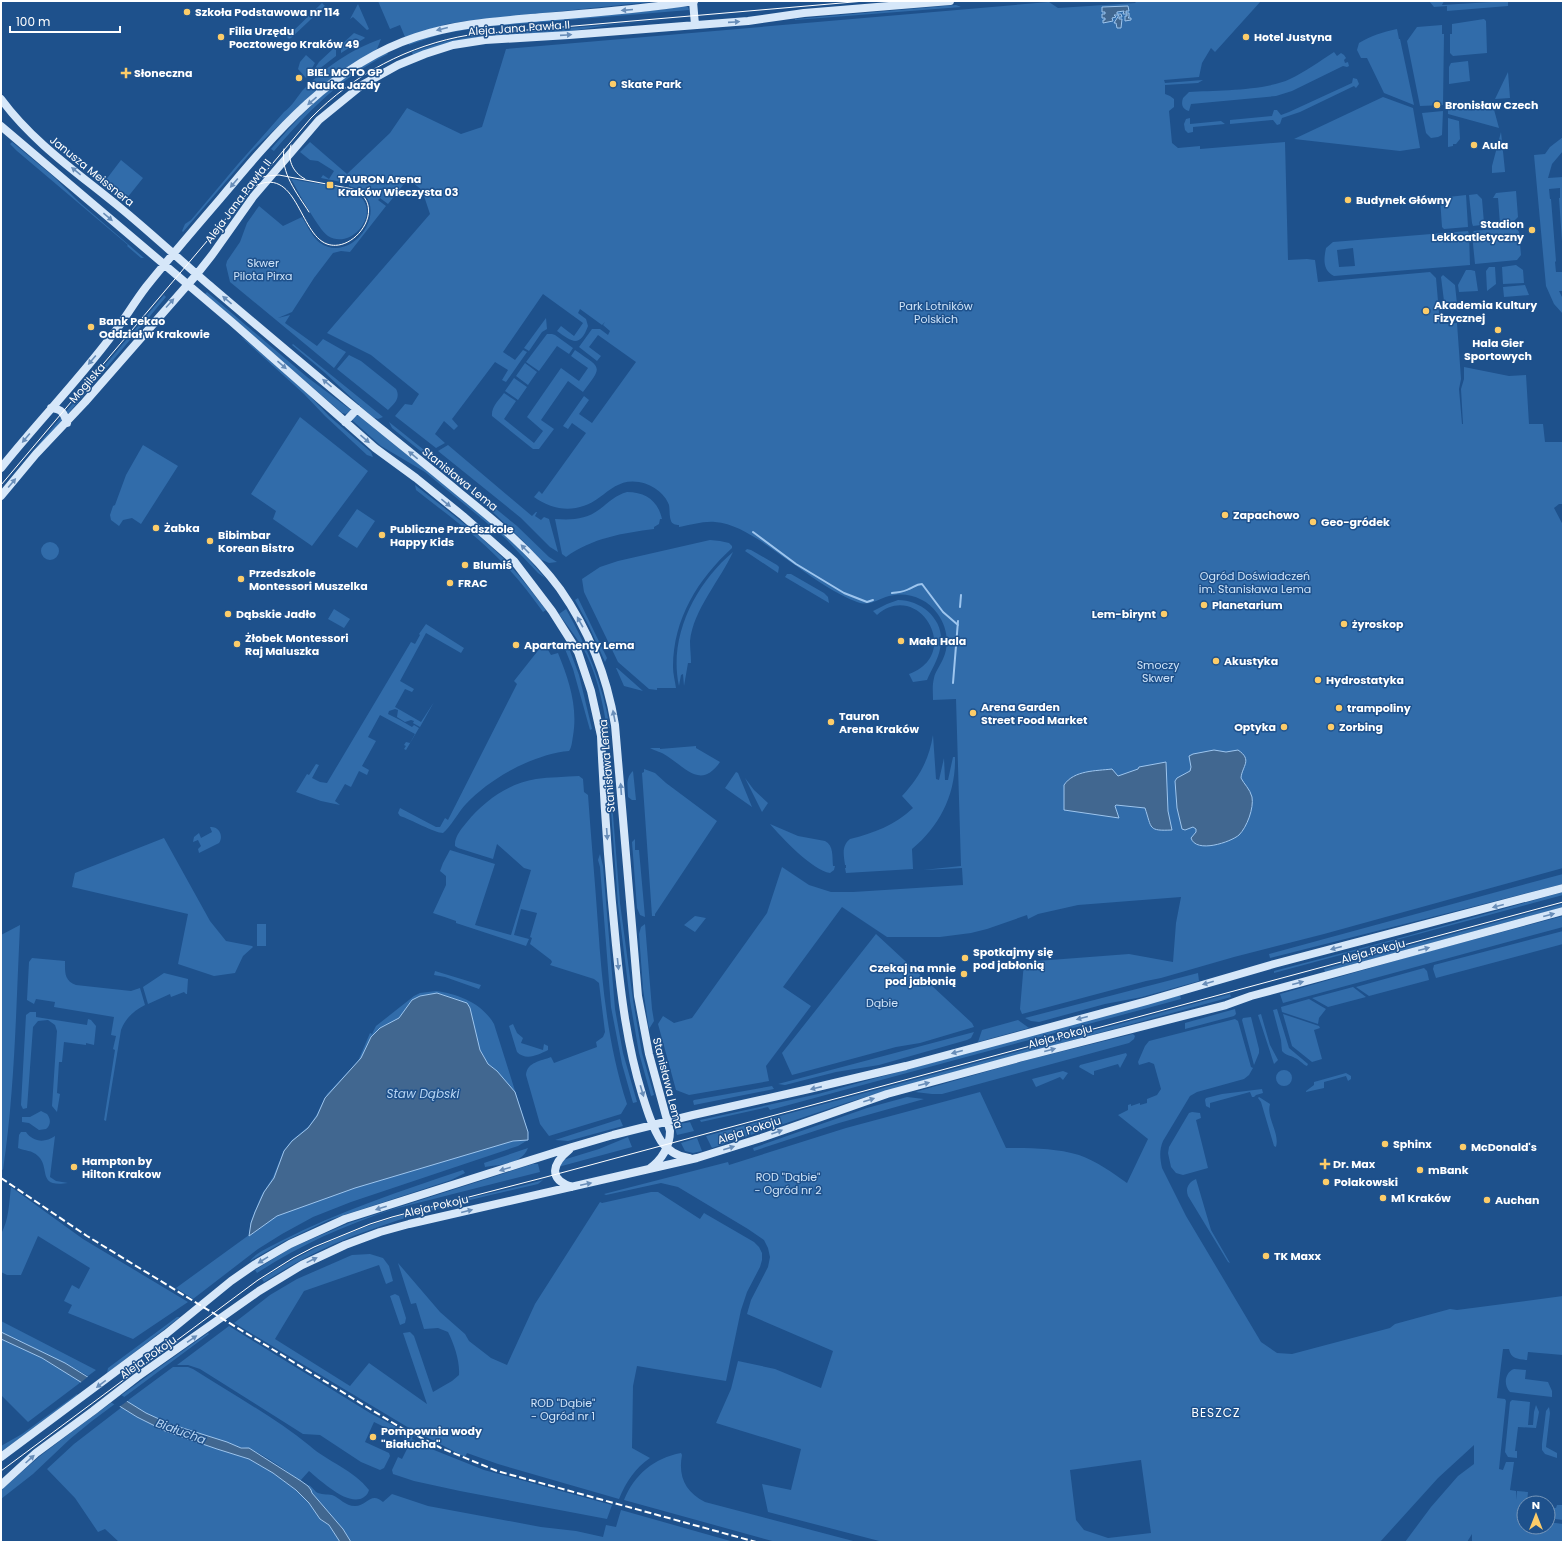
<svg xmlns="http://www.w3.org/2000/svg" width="1564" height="1543" font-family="Poppins,sans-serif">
	<rect width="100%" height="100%" fill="#1e518c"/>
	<!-- green -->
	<path fill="#316caa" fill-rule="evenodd" d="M378,1H659L466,21L447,24L405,37L400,25L390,29Z
		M1137,1H1261L1215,52L1211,48L1202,63L1199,77L1164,80L1165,83L1203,80L1198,83L1165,85V94L1170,96L1174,99V107L1169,111L1172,143L1178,148L1200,146V149L1285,142L1288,260L1307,259L1315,260L1318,282L1430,272L1436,278L1440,324L1457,323L1461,379L1459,389L1462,424H1463L1461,389L1464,379V367L1509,376L1526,375L1529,424H1543L1545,442H1563V504H1559L1554,508L1563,525V868L1324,934L1234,957L1161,978L1146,981L1022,1014L1020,1009L1024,962L1129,954L1173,962L1176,923L1181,897L1078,905L1038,914L1028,919L1027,915L987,929L971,933L940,937H887L842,907L783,987L811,1006L766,1066L769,1081L689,1095L676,1090L658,1024L663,1016L674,1023L692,1018L767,913L782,867L809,885L831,892H853L963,885L962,868L923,870L961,866L956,699L933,700C933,692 932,686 934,678C935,672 940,666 943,659C950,644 947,626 937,613C927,598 906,591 889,596C877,599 870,607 857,602C836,594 814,579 795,565C772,550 743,524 715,522C703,521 691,525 679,527V525C676,525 672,524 671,521C669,516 670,510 669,505C665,493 651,484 639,482C622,479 612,488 600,497C579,513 555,512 534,497L539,491L542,494L586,433L572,423L568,429L563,426L584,396L589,400L579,414L592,423L636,362L598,335L589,347L601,356L597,361L579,347L592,329H600L608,335L610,331L603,325L605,322L602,325L580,309L578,313L586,319L588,326C580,348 572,342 557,331L561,326L574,336L583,323L543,294L503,352L515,360L523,350L527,352L506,382L502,380L508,370L495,362L452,419L458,426L454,430L444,421L435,434L445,443L436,448L395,416L405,404L412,405L419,394L371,355L327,333L430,214L422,190L408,179L388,204L380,198L378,200L386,206L350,252L341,251L333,253L314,278L292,312L278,318L290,315L285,323L317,346L323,339L346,352L334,368L230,282L226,265L227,261L240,242L247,223L259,206L283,226L302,217C307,225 312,237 320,243C355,267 397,199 349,186V181L346,183L321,178L323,175L329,179L334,171L318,161L310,160L300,152L310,142L347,174L390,133L407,108L461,134L482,127L506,49L1049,2L1058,8L1135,3Z
		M1429,1H1444L1442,5L1508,1V6L1447,11V6L1434,7Z
		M322,3L325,6L291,38L289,39L287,37Z
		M358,4L369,29L367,30L353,17L350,19Z
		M956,5L961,7L795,20V19Z
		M683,6L688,7L689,10L483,27L441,34L409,45L408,43C497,15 592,22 683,6Z
		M687,18L610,25L571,31L479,37L447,43L413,55L412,52L447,41L474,36Z
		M1484,19L1486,21L1487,53L1453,56L1450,53V34H1452V24Z
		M1442,25V34H1444L1443,105L1420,106L1407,41L1417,27Z
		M1397,29L1399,39H1400L1414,105L1384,93L1367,58H1361L1357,50L1359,43C1371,36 1382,32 1397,29Z
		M354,33L364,37L365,38L341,53V45Z
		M381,39L377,49L332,78L296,109L252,151L183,232L182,231L185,224L191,220L238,164L284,112C292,106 296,99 302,91C323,69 351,49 381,39Z
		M334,48L336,50V56L310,76L319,62Z
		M1334,52L1337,56L1341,53L1344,55L1346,58L1344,60L1345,63L1348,62L1349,66L1347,67L1343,66L1292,91L1276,96L1191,104L1189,111C1182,109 1181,104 1183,98L1189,92C1217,90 1265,91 1290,79C1305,72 1320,61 1334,52Z
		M387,53L388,54C340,78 309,111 274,151L271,149C295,121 323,91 354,71C365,64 376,59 387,53Z
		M306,55L315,63L306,78L298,69L300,62Z
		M1468,61L1470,81L1449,84V67L1451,63Z
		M1508,72L1510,98L1495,99Z
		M1353,78L1357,79L1359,84L1356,88L1354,86L1300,112L1282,118L1280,124L1277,125L1273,120L1230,124V120L1272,116L1274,110H1277L1281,115L1289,112L1352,83Z
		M1383,97L1413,108L1420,148L1400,151L1294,139Z
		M1493,106L1499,128L1448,114V110Z
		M1443,111L1442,135L1438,137L1431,138L1426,133L1422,113Z
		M1190,118V124L1221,121L1225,124L1193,127V132L1188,133L1185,130L1184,124L1186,119Z
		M1448,118L1459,121L1460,139L1456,144H1453V146L1448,147Z
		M1501,132L1505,171V172L1492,173V166Z
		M1563,137V151L1552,164L1548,178L1563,177V256L1559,198H1560V188L1549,189L1550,199H1551L1556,261L1555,262L1556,272H1563V291H1559L1563,299V314L1554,304L1546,286L1534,155L1545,154L1550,147Z
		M12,142L54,177L79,202L144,258H141L127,246L128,245L17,151L10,144Z
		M121,160L143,178L127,198L105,181Z
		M291,179C306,182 346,187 357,194C383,211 352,251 328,236C318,229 298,191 291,179Z
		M1516,191L1518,217L1513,222L1500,224L1498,198H1493L1496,193Z
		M1477,194L1482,199L1484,223L1481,225L1473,226L1472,223L1469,195Z
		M1466,195L1468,227L1444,229L1442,227L1440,198Z
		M1513,227L1517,229L1519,232L1521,255L1517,260L1475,264L1472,234L1474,231Z
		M1468,231L1469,234L1470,265L1334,276C1322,270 1324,258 1326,248L1333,242ZM1353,248L1355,266L1339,267L1337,250Z
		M1516,265L1523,270L1524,283L1503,284L1502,267Z
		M1489,267H1495L1496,284L1487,291L1486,271Z
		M1466,270H1471L1475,271L1478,291L1459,292L1458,285Z
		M1443,275L1455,285L1457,304H1449L1444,301L1441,277Z
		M1525,285L1529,295L1504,297L1503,287Z
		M207,292L307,377L351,410L346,414L342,413L205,294Z
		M164,295L166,297L57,427L34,450L1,489Z
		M546,318L547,329L542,332L529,351L524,348Z
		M547,334H552L555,335L573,348L569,354L557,346L539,371L526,362Z
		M241,337L247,341L306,392L330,417L371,452L373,457L367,455L325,416L304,394Z
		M293,344L383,417L378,419L372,417L324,372L292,345Z
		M575,350C602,369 603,365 583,392L568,381L541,420L554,429L539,449H533L492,416C491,407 499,400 504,393L516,401L504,419L534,443L543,431L527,417L561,368L579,381L588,368L571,356Z
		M349,355L361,361L396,389C401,398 394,404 388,410L337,369Z
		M525,363L537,372L528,385L516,376Z
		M514,378L527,387L518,400L505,391Z
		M356,415L359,416L487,519L520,549L545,578L538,573L506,539L481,518L425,472L381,446L353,421L352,419Z
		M300,417L368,471L312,546L273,519L276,511L251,494Z
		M389,422L449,470L445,471L392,428Z
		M143,445L178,466L141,524L132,518L123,520L119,526L111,520L110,515L113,506L115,505L126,475Z
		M448,445L532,516L536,512H537L535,516L541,520L544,517L549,519L558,552L550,547L521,518L438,451Z
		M457,477L517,526L549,557L557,562L549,563L540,559L522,540L473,493L458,481Z
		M415,485C445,509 476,531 503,558C519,574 532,592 546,610L543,612C530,594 517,577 502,562C476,535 445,513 416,490Z
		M627,492C646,492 658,501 662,519H660L659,524L654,527V529C623,533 592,538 566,557L562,554L555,519C571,520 586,520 600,509C609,502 616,495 627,492Z
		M357,509L375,521L357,548L338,536Z
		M710,540L720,541L729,543L732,546V548C698,579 673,619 673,667C673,674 675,681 676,688H657V690L649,689L618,662L584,592L582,579L600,567L618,561Z
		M41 551a9 9 0 1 1 18 0a9 9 0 1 1-18 0Z
		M747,549L751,550L777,565L779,567L778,573L745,551Z
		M733,552C721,579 693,610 690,641C690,648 691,656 691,663H688L684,686L683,674L681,675L679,686C668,636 696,583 733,552Z
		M787,574H791L824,593L828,597L829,603L785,577Z
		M578,598L607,658L605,662L589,626L575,600Z
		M898,600C923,600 947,622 940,649C938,660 931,670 927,680L913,682L909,674C964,654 918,579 877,615L873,611L887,604Z
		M334,609L350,619L344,628L328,619Z
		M566,609C587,646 603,685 610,728H607C602,700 596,669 581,645C574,634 566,624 559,614Z
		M426,624L464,648L461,653L426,633L400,681L414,689L412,692L405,689L395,707L421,722L434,702L420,727L413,723L414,721L411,720L405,722L397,717L398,710L395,709L389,711L388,714L400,720L412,727L414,725L419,728L406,750L404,749L406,746L404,745L406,742L410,743L415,734L380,715L368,737L376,741L362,766L369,770L367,775L359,771L351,787L345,784L335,801L340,805L321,801L296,792L307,774L309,775L316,764L319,765L312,778L320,782L327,783L411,642L415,644L420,635L419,634Z
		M544,643L551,655L558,653C569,680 578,707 573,736C572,741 572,747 569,751C534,754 490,778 466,804C459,811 450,828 443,833C435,833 410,819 400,816L398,813L400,808L436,827H440L445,818L448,820L517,684L514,681Z
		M565,643H567L579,675L592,729L590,730L573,669L563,644Z
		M616,668H617L643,691L624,686Z
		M933,735L936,779L939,780L944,758L945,780H948L953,757H955C956,794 940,826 912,849L913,869L846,873L845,868H846V865H845C844,856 841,846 850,839C874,833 895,825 913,808L902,796C919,778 929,760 933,735Z
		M696,746V748L720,762C701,789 687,769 667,756C662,752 655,751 650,748H660V749Z
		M644,769L655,773L666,783L717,821L655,914V916H652L642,773L644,772Z
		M633,771L636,800H632L628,797C628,788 625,778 633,771Z
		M736,772L738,773L752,807L725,788Z
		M579,776L583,779L584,792L588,795C591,838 595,881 598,925C602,985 608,1046 627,1104L621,1114L549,1136L540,1124L526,1075C527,1062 541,1061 551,1057L554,1063L597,1047L596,1042L603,1037L605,1032L599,983L594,979L550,965L552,962L551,960L530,944L532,938L530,937L537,913L521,909L514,935L529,939L526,946L456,923V921L433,913L446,885V876L440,871L443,863L450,850L495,864L475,925L511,935L531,870L524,868L497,844L493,859L458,848L455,846C454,837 462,828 467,822C484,801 509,783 536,779C550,777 565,777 579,776Z
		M610,777L620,903L633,1000L642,1053L654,1095L651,1096L639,1053L630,1001L618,904L609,784Z
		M745,778L754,790L768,803L762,812Z
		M770,824L798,836L825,841C834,846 832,856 833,866H835L834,870L830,873C813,871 781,837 770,824Z
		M210,827C219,826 224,836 219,843L199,853L198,849L201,846L198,840L193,842L194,837L199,833L201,838L212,832Z
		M164,838L210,921L226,941L252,946L253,947L243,956L235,973L214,976L178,964L188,914L72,887L75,873Z
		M635,839V850H639L645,917L640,915L637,908L632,842Z
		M600,854L603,866L615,1009L623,1053L637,1102L633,1103L622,1064L611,1007L600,867L598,860Z
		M1563,874V884L1270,958L1269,954Z
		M1563,892V895L1274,973V971L1407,936Z
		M1563,904V907L1325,972L1324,969Z
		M695,916L706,918L695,932L684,925Z
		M1563,916V927L1283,1003L1280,994L1419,954Z
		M257,924H266V946H257Z
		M645,924L652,1009L654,1021L649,1029L643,989L639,934L641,927Z
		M20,925C16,1007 15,1089 3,1170L1,1169V935Z
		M1563,931V944L1436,978L1433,969L1434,965Z
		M876,934L972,1023L974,1027L920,1043L896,1047L792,1075L782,1053Z
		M32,958L65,961C65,972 64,981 76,985L131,991L140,988L145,1005C134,1011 126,1017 121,1030L106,1121L104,1120L115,1050L113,1049L116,1036L111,1035L114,1017L54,1007L55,1002L36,999L34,1004L27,1000L29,962Z
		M1424,968L1427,971L1429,980L1369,996L1356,987Z
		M435,971L481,985L479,989L445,977L434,975Z
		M164,973L188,979L187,994H186L184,992L171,997L170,994L148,1004L143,987Z
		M1198,973L1199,981L1142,997L1105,1004L1039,1022L1031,1021L1025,1018Z
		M1353,987L1366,997L1328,1007L1312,998Z
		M436,991C458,994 482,1003 494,1024L528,1132V1140L518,1146L351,1202L313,1217L282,1234L258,1249L193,1299L176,1288L249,1235L251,1221L261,1196L273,1177L284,1150L292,1140L309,1126L317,1114L327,1094L358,1061L370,1033L372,1034L376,1026L414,996L420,993Z
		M1230,994L1231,997L896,1088L849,1102L712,1148L706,1136Z
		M1180,995L1181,999L770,1110L768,1107L701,1122L700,1120L818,1094Z
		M1309,999L1326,1009L1319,1018L1318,1024L1282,1012L1281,1007Z
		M1235,1009L1236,1014L1234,1016L1185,1029V1023Z
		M1277,1009L1289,1048L1308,1064L1307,1066C1302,1064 1300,1060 1295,1058C1290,1055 1286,1056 1282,1051L1281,1040L1273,1010Z
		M30,1012H36V1017L87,1025L88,1019L91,1020L96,1026L94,1045L86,1043V1045L64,1042L62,1062H59L57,1093L60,1094L57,1112L52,1106L57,1031L55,1025L48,1020L38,1021L33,1027L27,1108L23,1109L21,1105L26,1015Z
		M1261,1014L1270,1045L1278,1060L1274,1064L1258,1015Z
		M1283,1014L1319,1026L1320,1028L1314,1030L1322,1059L1312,1062L1292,1046Z
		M1251,1017L1259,1049V1053L1254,1065L1242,1020L1243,1018Z
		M1235,1019L1238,1021L1251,1067L1253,1068L1249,1075L1244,1079L1197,1092L1190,1096L1163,1141C1159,1151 1160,1158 1162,1168L1186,1216L1261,1342L1277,1353L1292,1354L1390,1328L1395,1324L1450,1309L1457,1310L1563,1296V1355L1528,1352L1527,1360C1518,1359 1511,1359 1509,1349H1503L1497,1398L1505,1399L1506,1401L1499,1469L1503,1470L1506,1462H1514L1510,1490L1516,1491V1500L1517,1491L1528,1492L1527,1503H1524V1527H1548V1522L1563,1524V1542H1472V1534L1467,1542H1405L1431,1507L1458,1476L1474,1464V1445L1438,1478L1380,1542H883L768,1512L762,1484L791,1490L801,1449L716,1423L731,1389L738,1361L775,1369L821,1388L833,1351L747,1314L751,1300L768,1267L770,1257L768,1248L764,1240L748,1229L678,1187L661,1183L606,1195L604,1194L728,1162L729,1165L846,1128L980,1092L1006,1148C1031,1148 1055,1148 1079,1155C1096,1161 1113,1173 1127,1183L1148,1139L1118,1115L1128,1110V1105L1131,1104V1106L1140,1103V1105L1147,1103V1099L1157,1095L1161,1089L1154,1064L1149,1062L1139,1065L1138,1062L1145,1046L1149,1041ZM1141,1460L1151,1533L1108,1538L1084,1530L1076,1520L1070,1470Z
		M1018,1020L1029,1028L978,1042L982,1030Z
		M513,1024L517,1033L523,1038L521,1043L543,1050L544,1044L548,1046V1050C538,1055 526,1061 517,1052L509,1026Z
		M974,1032L971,1038L967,1040L879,1065L836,1072L785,1085L778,1084Z
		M1133,1034L1135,1036L1134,1039L1129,1043L942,1094H932L915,1092L1027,1060Z
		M1126,1053L1127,1055L1120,1068L1118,1064L1094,1071V1075H1093L1079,1067L1080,1065Z
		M1276 1078a8 8 0 1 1 16 0a8 8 0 1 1-16 0Z
		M1063,1071L1068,1073L1063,1080L1060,1077L1036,1087L1032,1079Z
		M1346,1073L1351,1076V1079L1348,1081L1346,1076L1324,1082V1088L1306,1092V1091L1314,1085V1082Z
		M772,1086L774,1089L694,1105L693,1101L694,1100Z
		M1262,1089L1263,1093L1256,1095L1254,1097H1252L1250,1092L1210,1103V1108L1206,1106L1205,1100L1206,1098L1222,1094Z
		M907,1097L924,1099L839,1123L754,1151L753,1148L867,1108Z
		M1259,1097L1270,1104C1266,1118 1280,1133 1276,1147L1274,1146L1261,1102L1258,1098Z
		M41,1111L47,1114C51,1119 51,1125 46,1129L39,1130L29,1123L22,1122V1117H30Z
		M1192,1112L1200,1113L1201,1118L1196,1120L1208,1168L1183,1175L1176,1173L1171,1167L1168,1153L1169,1147L1189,1113Z
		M620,1119L623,1126L568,1141L555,1140Z
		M690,1122L694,1131L677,1135L674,1125Z
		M21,1132H26C32,1141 44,1144 55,1136L50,1177L56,1181L68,1183C36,1188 51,1168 38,1156C32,1150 25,1151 18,1148L19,1135Z
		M628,1137L632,1147L558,1167L563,1160L599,1149Z
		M697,1138L702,1151L693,1153L685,1151L681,1143Z
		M528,1148C521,1165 501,1164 485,1167L484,1163Z
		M533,1164H538L540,1172L394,1209C345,1225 300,1245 257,1273L255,1270L291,1248L349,1223Z
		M463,1170L465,1173L451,1180L329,1220L285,1241L250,1261C255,1253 272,1246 281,1241C339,1211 401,1191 463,1170Z
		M1196,1179L1211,1230L1230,1263L1228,1262L1188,1196C1185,1188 1189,1182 1196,1179Z
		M543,1180L538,1184C469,1200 399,1216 334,1244C309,1255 286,1268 264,1282L262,1279C292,1259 325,1242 360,1229C419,1207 482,1197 543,1180Z
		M11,1187L83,1239L188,1302L133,1339L68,1313L72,1305L64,1301L72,1285L79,1289L90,1268L38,1236L21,1275H7L1,1272V1234C9,1220 9,1203 11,1187Z
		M651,1192H658L700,1219L704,1213L754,1242L759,1247L762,1253V1260L760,1267L747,1292L741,1310L726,1381L637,1366L633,1386L632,1448L650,1458C635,1468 626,1482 619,1499L498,1464L467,1453L465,1457L409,1428L234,1323L270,1295L297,1279L352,1255L370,1254L383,1258L389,1266L393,1281L386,1284L379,1265L304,1291L275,1339L350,1386L369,1363L427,1404L403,1333L410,1332L414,1336L433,1392L452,1381L459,1375C460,1361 454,1344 448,1332L438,1328L424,1329L416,1303L411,1304L398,1263L440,1312L465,1334L469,1341L491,1358L507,1365L535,1304L600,1202L602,1203Z
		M395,1294L399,1296L406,1318L405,1323L400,1325L390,1296Z
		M177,1317H180L108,1373H107L108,1368Z
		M1,1321L96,1370L88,1376L65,1363L1,1332Z
		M229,1326L370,1413L413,1436L412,1439L434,1450L484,1470L612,1505L607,1519L460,1491L414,1481L393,1474L392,1470L398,1457L402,1459L410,1443L403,1440L405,1437L374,1422L365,1442L389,1453L390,1456L384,1468L380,1470L361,1462L320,1435L303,1434L200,1369L188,1365H177Z
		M208,1333L209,1334L92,1421L70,1439L33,1474L1,1499V1490L40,1456L73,1431L161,1366Z
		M1,1339L42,1358L81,1382L28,1422L1,1395Z
		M173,1367H188L193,1369C232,1394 274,1417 310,1446C328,1462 354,1470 369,1490C368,1493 367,1495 364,1497C349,1508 320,1480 309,1471L300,1481C285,1470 268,1457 250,1449C246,1447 240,1448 236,1446C200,1433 159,1425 127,1401Z
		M1514,1369L1526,1370L1525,1379L1548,1382L1552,1391V1397L1510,1392C1503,1385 1505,1372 1514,1369Z
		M77,1394L78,1395L1,1452V1446L22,1434Z
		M1512,1400L1530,1402L1528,1425H1533L1534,1412L1536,1405L1539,1412L1536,1428L1518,1427L1515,1451H1517V1458L1508,1457L1505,1452L1510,1402Z
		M122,1407L137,1417L165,1431L217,1449L249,1459L273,1473L296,1490L309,1503L320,1519L329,1525L340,1542H119L105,1529L98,1532L75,1498L47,1469L74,1444Z
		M1549,1407L1550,1413L1546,1447L1557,1453V1458L1545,1454L1542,1450V1444L1546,1411Z
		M681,1453L682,1455C678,1476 685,1492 705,1502L857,1542H776L624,1500C634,1475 654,1458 681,1453Z
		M309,1485C312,1487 314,1490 316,1492C321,1495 327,1494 332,1495C340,1498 345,1506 355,1506C367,1506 371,1491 383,1502L392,1494L428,1506L541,1527L576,1531L603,1537L606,1525L616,1527L621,1510L734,1542H351L343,1529L312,1493L311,1490L308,1486Z
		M1557,1505H1563V1520L1548,1518V1507L1556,1508Z"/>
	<!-- water -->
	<path fill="#416790" stroke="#9dc5ee" d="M1128,6L1129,11H1126V13H1129V17L1128,18H1131V20L1125,21V16H1127V14H1123L1124,11L1117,12V14H1121L1122,17H1119V19H1122L1121,28H1117L1116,23H1114L1119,15H1114L1116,17L1112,18L1113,21L1103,23V20H1105V18H1102V14H1105V12H1102V7Z
		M1214,750L1226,752L1238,750C1253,760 1242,766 1241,778C1244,784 1250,789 1252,797C1254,808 1247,827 1239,835C1231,842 1196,854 1191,838L1196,832V829L1193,827L1185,830L1182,829L1177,808L1175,781L1177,778L1190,771L1191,767L1189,756L1193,754Z
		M1166,762L1168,811L1172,830C1148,831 1152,829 1145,808L1116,805L1115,806L1119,818L1064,810V785C1074,770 1096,771 1112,769L1118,776L1138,769L1139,767Z
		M437,993L467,1003L470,1008L480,1050L488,1064L497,1071L515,1092L528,1132V1140L513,1141L355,1188L277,1216L249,1236L251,1223L255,1212L264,1192L274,1178L284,1151L292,1141L308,1128L317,1116L325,1098L361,1058L371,1037L380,1028L399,1018L412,1000L420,996Z
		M1,1332L65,1363L146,1413L170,1424L227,1442L241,1448H249L301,1481L308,1486L311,1490L312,1493L343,1529L351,1542H340L329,1525L320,1519L309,1503L296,1490L273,1473L249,1459L217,1449L165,1431L137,1417L42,1358L1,1339Z"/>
	<!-- pier -->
	<path fill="#1e518c" d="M90,1375L129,1400L119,1407L79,1384Z"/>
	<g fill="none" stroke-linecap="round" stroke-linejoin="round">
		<!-- stream -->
		<path stroke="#9dc5ee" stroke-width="2" d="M753,532L796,564L844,593L867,602L873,600
			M892,593C898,592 904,592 909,589C914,587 916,584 922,584L943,612L958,625
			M960,607L961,595
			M953,683L958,621"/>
		<!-- secondary -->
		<path stroke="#d6e7f9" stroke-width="8" d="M693,1L695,25
			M1,99C34,144 81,175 123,210C152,234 180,260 208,284C261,329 315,375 369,419C400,444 430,468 460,493C496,522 532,551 560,589C588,629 607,676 615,725L638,996L649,1054L670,1131C670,1146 662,1160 649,1169
			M1,126L232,322L375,448L416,478L463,516L514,561L552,611L578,652L591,691L601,736C604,806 609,875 616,945C621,995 627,1045 642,1094C647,1110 652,1127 661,1141C667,1150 678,1157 689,1158
			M51,408C62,409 64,413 67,423
			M345,422L357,409
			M1,468C36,424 76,383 110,338C123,322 133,304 146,287C170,257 195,228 220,199C274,134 333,64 416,37C458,23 500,21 543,17C594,13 644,9 694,1
			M1,496L36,454L85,402L197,274L212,255L253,197L319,120L362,85L398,65L425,54L453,45L485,40L569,35L748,21L804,13L950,1
			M569,1150C553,1163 547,1179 572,1187
			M1,1457L166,1334L231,1281L254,1265L290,1244L345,1219L572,1147L613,1135L693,1115L809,1089L906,1066L1147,1001L1274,964L1563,888
			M1,1485L36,1453L93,1411L137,1377L259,1291L302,1265L345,1245L380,1232L409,1224L697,1158L761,1138L887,1094L1019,1058L1226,1005L1251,996L1563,911"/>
		<!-- tram -->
		<path stroke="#fff" stroke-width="1" d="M291,145C287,159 292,172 305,179
			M284,149C280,173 297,193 309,212
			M253,187C297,163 299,234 327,244C355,254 389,205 353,189L279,175L267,176L259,178
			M1,485L311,118C354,74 409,45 469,35L865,1
			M1,1471L258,1280L293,1258L314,1247L370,1224L392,1217L546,1177L1563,902"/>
		<!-- rail -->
		<path stroke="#fff" stroke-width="2" stroke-dasharray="7 3" stroke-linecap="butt" d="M1,1178L87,1236L398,1426L441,1448L497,1471L756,1542"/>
	</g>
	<!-- one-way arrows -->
	<defs><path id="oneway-solid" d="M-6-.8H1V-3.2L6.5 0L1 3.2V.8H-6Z"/></defs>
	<g fill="#688db8">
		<use href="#oneway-solid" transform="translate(627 10) rotate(175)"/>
		<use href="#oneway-solid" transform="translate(734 22) rotate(-4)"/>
		<use href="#oneway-solid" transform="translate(442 29) rotate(166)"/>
		<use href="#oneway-solid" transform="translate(566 35) rotate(-4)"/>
		<use href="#oneway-solid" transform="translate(312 101) rotate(139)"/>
		<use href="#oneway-solid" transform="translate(76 171) rotate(-141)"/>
		<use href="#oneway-solid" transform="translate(234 183) rotate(130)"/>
		<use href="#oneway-solid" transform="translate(108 217) rotate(40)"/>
		<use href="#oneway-solid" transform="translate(227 300) rotate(-140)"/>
		<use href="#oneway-solid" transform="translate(170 303) rotate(-48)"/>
		<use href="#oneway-solid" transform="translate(92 360) rotate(130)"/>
		<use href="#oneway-solid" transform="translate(282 365) rotate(41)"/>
		<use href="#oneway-solid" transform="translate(327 383) rotate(-140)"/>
		<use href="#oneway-solid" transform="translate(26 438) rotate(130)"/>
		<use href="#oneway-solid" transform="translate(365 439) rotate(41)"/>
		<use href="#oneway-solid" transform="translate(413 455) rotate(-141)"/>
		<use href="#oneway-solid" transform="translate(12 483) rotate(-50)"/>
		<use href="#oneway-solid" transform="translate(446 503) rotate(39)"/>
		<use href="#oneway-solid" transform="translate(525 549) rotate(-134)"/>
		<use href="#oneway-solid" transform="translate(580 622) rotate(-119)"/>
		<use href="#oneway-solid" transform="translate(614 716) rotate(-101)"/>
		<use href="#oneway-solid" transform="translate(621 789) rotate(-94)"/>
		<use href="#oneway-solid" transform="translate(607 834) rotate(86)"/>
		<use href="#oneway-solid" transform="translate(1498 906) rotate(165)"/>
		<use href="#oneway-solid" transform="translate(1549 915) rotate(-15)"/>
		<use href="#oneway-solid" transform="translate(1336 948) rotate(165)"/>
		<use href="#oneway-solid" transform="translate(1424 949) rotate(-15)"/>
		<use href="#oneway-solid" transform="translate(618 964) rotate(84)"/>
		<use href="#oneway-solid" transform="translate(1208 983) rotate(164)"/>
		<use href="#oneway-solid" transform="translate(1298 983) rotate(-15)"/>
		<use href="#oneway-solid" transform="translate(1082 1018) rotate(165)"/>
		<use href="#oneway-solid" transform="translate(1050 1050) rotate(-15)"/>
		<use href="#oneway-solid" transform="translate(957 1052) rotate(165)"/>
		<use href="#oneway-solid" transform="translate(924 1084) rotate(-15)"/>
		<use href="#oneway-solid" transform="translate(816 1088) rotate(167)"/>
		<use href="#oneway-solid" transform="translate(642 1091) rotate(73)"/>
		<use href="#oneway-solid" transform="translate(869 1100) rotate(-18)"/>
		<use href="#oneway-solid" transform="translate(777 1132) rotate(-20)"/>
		<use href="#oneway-solid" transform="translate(729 1148) rotate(-17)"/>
		<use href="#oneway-solid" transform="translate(505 1169) rotate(163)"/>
		<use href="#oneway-solid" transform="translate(586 1184) rotate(-12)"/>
		<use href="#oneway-solid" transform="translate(381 1208) rotate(162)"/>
		<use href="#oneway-solid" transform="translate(467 1211) rotate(-14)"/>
		<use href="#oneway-solid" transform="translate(263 1260) rotate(148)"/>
		<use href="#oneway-solid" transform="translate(312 1260) rotate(-26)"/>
		<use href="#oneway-solid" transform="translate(192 1339) rotate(-34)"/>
		<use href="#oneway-solid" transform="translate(101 1384) rotate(143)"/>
		<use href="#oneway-solid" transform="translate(30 1459) rotate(-42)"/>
	</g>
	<!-- markers -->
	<g fill="#fccc69" stroke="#1e518c" stroke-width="1.5">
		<circle cx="187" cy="12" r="4"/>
		<circle cx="221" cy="37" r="4"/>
		<circle cx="1246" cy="37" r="4"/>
		<path d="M124 67h4v4h4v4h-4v4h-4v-4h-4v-4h4z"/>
		<circle cx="299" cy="78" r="4"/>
		<circle cx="613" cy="84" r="4"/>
		<circle cx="1437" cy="105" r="4"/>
		<circle cx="1474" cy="145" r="4"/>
		<rect x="326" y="181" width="8" height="8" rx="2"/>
		<circle cx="1348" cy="200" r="4"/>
		<circle cx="1532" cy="230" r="4"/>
		<circle cx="1426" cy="311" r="4"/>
		<circle cx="91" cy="327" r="4"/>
		<circle cx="1498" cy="330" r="4"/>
		<circle cx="1225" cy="515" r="4"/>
		<circle cx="1313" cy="522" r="4"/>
		<circle cx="156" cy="528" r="4"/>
		<circle cx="382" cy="535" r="4"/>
		<circle cx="210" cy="541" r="4"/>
		<circle cx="465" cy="565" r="4"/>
		<circle cx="241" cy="579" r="4"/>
		<circle cx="450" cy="583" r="4"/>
		<circle cx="1204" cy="605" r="4"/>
		<circle cx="228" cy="614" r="4"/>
		<circle cx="1164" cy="614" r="4"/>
		<circle cx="1344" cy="624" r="4"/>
		<circle cx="901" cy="641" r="4"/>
		<circle cx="237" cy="644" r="4"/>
		<circle cx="516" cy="645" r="4"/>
		<circle cx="1216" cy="661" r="4"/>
		<circle cx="1318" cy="680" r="4"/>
		<circle cx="1339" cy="708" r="4"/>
		<circle cx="973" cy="713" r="4"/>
		<circle cx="831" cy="722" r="4"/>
		<circle cx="1284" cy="727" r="4"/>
		<circle cx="1331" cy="727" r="4"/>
		<circle cx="965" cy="958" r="4"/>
		<circle cx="964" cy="974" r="4"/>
		<circle cx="1385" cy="1144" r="4"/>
		<circle cx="1463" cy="1147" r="4"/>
		<path d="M1323 1158h4v4h4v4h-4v4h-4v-4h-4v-4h4z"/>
		<circle cx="74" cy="1167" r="4"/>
		<circle cx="1420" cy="1170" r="4"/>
		<circle cx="1326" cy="1182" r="4"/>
		<circle cx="1383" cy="1198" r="4"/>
		<circle cx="1487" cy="1200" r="4"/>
		<circle cx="1266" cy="1256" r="4"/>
		<circle cx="373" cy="1437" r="4"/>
	</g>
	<g text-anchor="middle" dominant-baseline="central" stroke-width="3" stroke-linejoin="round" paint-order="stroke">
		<!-- poi labels -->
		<g font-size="11" font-weight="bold" fill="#fff" stroke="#1e518c" text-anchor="start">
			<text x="195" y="12">Szkoła Podstawowa nr 114</text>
			<text x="229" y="31">Filia Urzędu<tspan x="229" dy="13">Pocztowego Kraków 49</tspan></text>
			<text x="1254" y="37">Hotel Justyna</text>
			<text x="307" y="72">BIEL MOTO GP<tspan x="307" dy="13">Nauka Jazdy</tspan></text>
			<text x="134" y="73">Słoneczna</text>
			<text x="621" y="84">Skate Park</text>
			<text x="1445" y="105">Bronisław Czech</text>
			<text x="1482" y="145">Aula</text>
			<text x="338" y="179">TAURON Arena<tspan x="338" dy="13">Kraków Wieczysta 03</tspan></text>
			<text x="1356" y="200">Budynek Główny</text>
			<text x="1524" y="224" text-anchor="end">Stadion<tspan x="1524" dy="13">Lekkoatletyczny</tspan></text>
			<text x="1434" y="305">Akademia Kultury<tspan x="1434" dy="13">Fizycznej</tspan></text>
			<text x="99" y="321">Bank Pekao<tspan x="99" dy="13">Oddział w Krakowie</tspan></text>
			<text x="1498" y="343" text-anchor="middle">Hala Gier<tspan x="1498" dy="13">Sportowych</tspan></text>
			<text x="1233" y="515">Zapachowo</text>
			<text x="1321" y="522">Geo-gródek</text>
			<text x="164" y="528">Żabka</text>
			<text x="390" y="529">Publiczne Przedszkole<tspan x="390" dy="13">Happy Kids</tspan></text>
			<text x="218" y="535">Bibimbar<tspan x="218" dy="13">Korean Bistro</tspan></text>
			<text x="473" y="565">Blumiś</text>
			<text x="249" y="573">Przedszkole<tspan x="249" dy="13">Montessori Muszelka</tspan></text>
			<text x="458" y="583">FRAC</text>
			<text x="1212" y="605">Planetarium</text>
			<text x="236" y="614">Dąbskie Jadło</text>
			<text x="1156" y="614" text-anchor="end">Lem-birynt</text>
			<text x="1352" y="624">żyroskop</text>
			<text x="245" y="638">Żłobek Montessori<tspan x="245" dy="13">Raj Maluszka</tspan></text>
			<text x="909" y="641">Mała Hala</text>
			<text x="524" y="645">Apartamenty Lema</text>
			<text x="1224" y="661">Akustyka</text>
			<text x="1326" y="680">Hydrostatyka</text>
			<text x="981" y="707">Arena Garden<tspan x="981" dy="13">Street Food Market</tspan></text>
			<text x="1347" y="708">trampoliny</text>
			<text x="839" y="716">Tauron<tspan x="839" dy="13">Arena Kraków</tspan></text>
			<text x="1276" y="727" text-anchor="end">Optyka</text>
			<text x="1339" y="727">Zorbing</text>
			<text x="973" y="952">Spotkajmy się<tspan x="973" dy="13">pod jabłonią</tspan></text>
			<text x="956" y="968" text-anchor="end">Czekaj na mnie<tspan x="956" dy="13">pod jabłonią</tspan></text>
			<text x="1393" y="1144">Sphinx</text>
			<text x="1471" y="1147">McDonald's</text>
			<text x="82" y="1161">Hampton by<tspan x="82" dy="13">Hilton Krakow</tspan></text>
			<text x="1333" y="1164">Dr. Max</text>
			<text x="1428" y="1170">mBank</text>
			<text x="1334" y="1182">Polakowski</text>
			<text x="1391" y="1198">M1 Kraków</text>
			<text x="1495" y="1200">Auchan</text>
			<text x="1274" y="1256">TK Maxx</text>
			<text x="381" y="1431">Pompownia wody<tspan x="381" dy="13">"Białucha"</tspan></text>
		</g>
		<!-- street labels -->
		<g font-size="11" fill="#fff" stroke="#1e518c">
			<text transform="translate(519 28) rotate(-4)">Aleja Jana Pawła II</text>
			<text transform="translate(92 171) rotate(39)">Janusza Meissnera</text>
			<text transform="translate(238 201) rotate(-53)">Aleja Jana Pawła II</text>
			<text transform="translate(87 383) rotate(-49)">Mogilska</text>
			<text transform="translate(460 479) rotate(39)">Stanisława Lema</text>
			<text transform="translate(607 766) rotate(-95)">Stanisława Lema</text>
			<text transform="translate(1373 951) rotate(-15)">Aleja Pokoju</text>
			<text transform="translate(1060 1036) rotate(-15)">Aleja Pokoju</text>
			<text transform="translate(668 1083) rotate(76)">Stanisława Lema</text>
			<text transform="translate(749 1130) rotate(-18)">Aleja Pokoju</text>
			<text transform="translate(436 1206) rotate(-13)">Aleja Pokoju</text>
			<text transform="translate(148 1357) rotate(-35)">Aleja Pokoju</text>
		</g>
		<!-- park labels -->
		<g font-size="11" fill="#cfe4f9" stroke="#1e518c">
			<text x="263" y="263">Skwer<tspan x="263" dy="13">Pilota Pirxa</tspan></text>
			<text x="936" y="306">Park Lotników<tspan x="936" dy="13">Polskich</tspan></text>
			<text x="1255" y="576">Ogród Doświadczeń<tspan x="1255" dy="13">im. Stanisława Lema</tspan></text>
			<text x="1158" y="665">Smoczy<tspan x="1158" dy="13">Skwer</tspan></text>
			<text x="882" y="1003">Dąbie</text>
			<text x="788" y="1177">ROD "Dąbie"<tspan x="788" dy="13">- Ogród nr 2</tspan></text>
			<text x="563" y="1403">ROD "Dąbie"<tspan x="563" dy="13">- Ogród nr 1</tspan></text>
		</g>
		<!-- water labels -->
		<g font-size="12" font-style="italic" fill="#b6d4f3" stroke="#1e518c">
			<text x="423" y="1093">Staw Dąbski</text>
			<text transform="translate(181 1431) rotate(20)">Białucha</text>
		</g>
		<!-- neighbourhood labels -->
		<g font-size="12" letter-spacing="1" fill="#fff" stroke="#1e518c">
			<text x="1216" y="1412">BESZCZ</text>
		</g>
	</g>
	<!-- border -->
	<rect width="1564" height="1543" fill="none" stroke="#ffffff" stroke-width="4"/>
	<!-- north arrow -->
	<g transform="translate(1536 1515)"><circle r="19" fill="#1e518c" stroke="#7897ba"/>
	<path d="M0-3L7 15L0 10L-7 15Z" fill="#fccc69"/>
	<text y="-6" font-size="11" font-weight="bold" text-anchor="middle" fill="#ffffff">N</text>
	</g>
	<!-- scale -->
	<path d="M10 26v6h110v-6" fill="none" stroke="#ffffff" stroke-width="2"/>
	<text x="16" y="26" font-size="12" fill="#ffffff" stroke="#1e518c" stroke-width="3" paint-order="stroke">100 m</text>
</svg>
